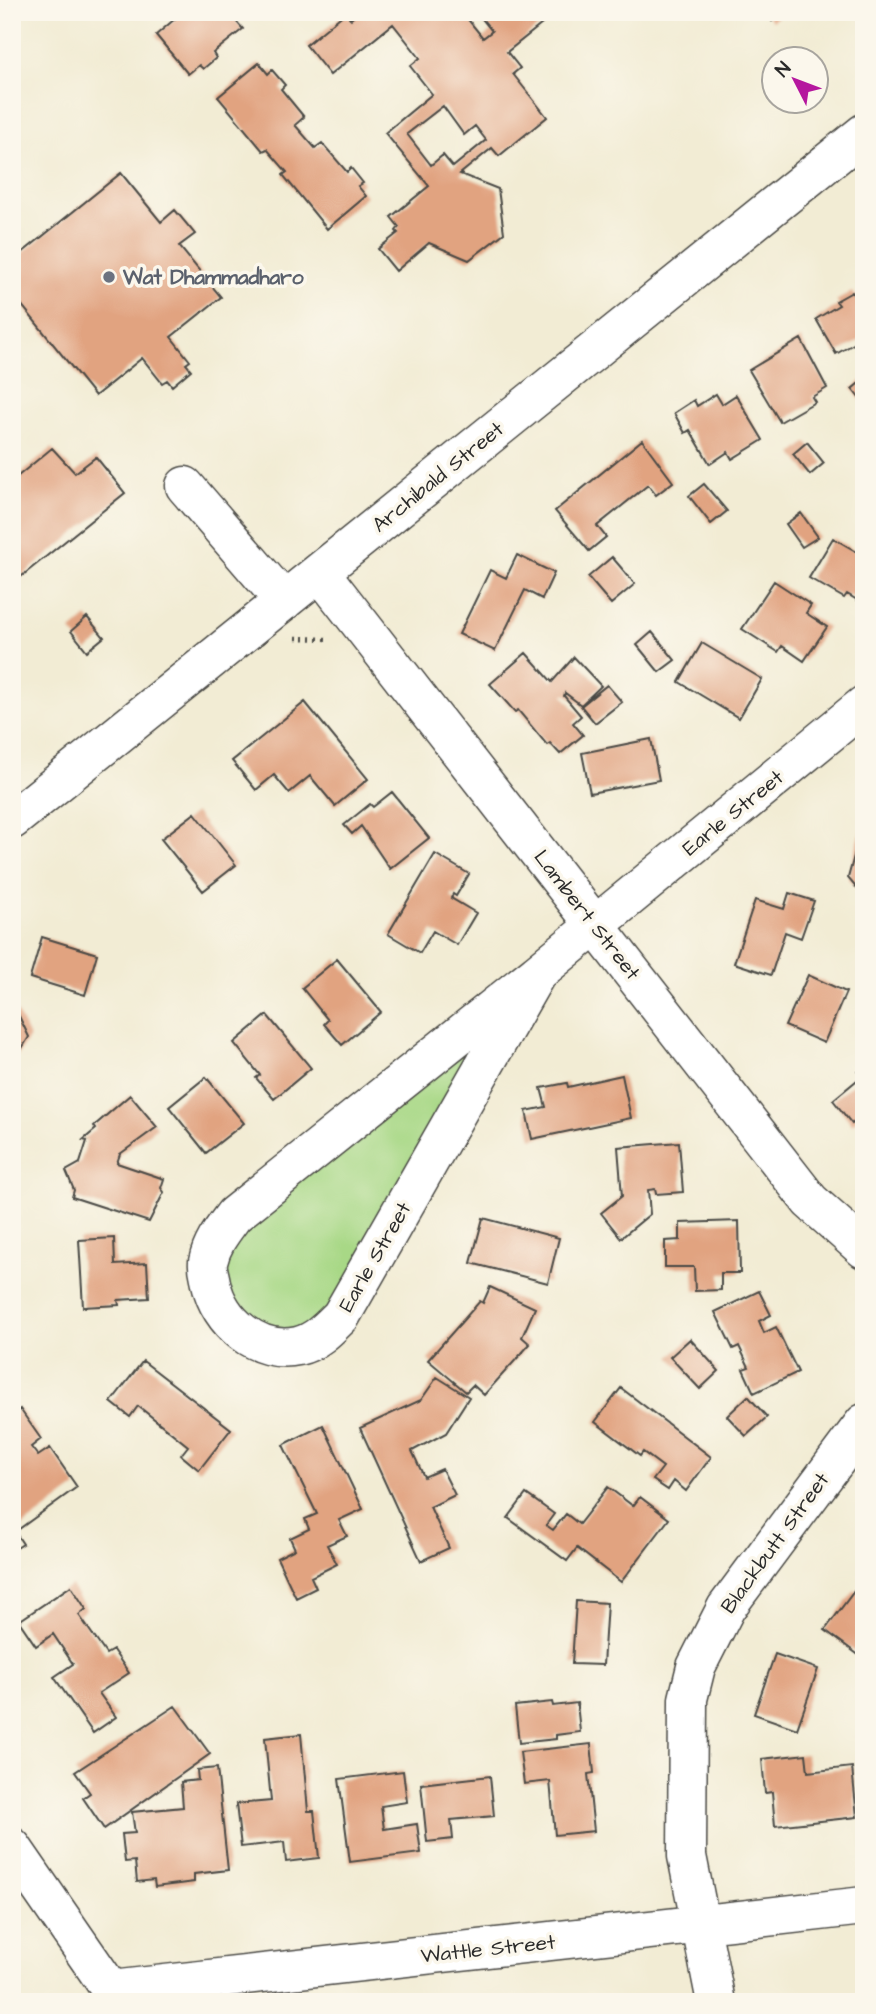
<svg xmlns="http://www.w3.org/2000/svg" width="876" height="2014" font-family="'Architects Daughter',sans-serif">
	<rect width="100%" height="100%" fill="#fbf7ec"/>
	<filter id="ink" filterUnits="userSpaceOnUse"><feTurbulence type="fractalNoise" baseFrequency=".0143" numOctaves="2"/><feDisplacementMap in="SourceGraphic" scale="14" xChannelSelector="R" yChannelSelector="G"/><feConvolveMatrix kernelMatrix="1 2 1 2 8 2 1 2 1" color-interpolation-filters="sRGB"/></filter>
	<filter id="wash" filterUnits="userSpaceOnUse"><feTurbulence type="fractalNoise" baseFrequency=".00686" numOctaves="4" result="noise"/><feDisplacementMap in="SourceGraphic" scale="28" xChannelSelector="R" yChannelSelector="G"/><feGaussianBlur stdDeviation="1.57" result="paint"/><feColorMatrix in="noise" values="0 0 0 0 0 0 0 0 0 0 0 0 0 0 0 0 0 1.4 0 .05"/><feComposite in="paint" operator="in"/></filter>
	<g filter="url(#wash)">
		<rect width="100%" height="100%" fill="#f2ecd4"/>
		<!-- green -->
		<path fill="#a8d886" stroke="#6a8258" stroke-width="2" d="M537,973L322,1335L238,1330L216,1239Z"/>
		<g id="blocks">
			<!-- building -->
			<path fill="#e1a380" fill-rule="evenodd" d="M183,12H243L234,19L243,29L213,53L216,58L203,69L199,65L188,74L156,35Z
				M359,12H462L483,38L492,31L479,15L482,12H557L507,52L520,68L513,74L547,117L499,156L492,148L460,174L498,189L504,233L469,260L429,243L396,271L378,249L398,233L396,231L399,227L391,217L429,186L385,133L432,94L410,66L420,58L393,24L330,75L306,45L345,13L351,19ZM443,106L464,135L475,126L486,140L453,167L443,155L431,165L407,134Z
				M765,12H784L772,21Z
				M259,63L268,74L272,70L285,85L281,89L304,117L295,125L315,148L322,143L347,172L351,168L363,183L358,186L366,196L327,229L283,175L287,172L267,149L263,151L218,97Z
				M121,173L161,222L175,210L195,234L179,246L221,297L171,337L190,361L186,364L191,370L172,386L167,380L162,383L142,358L95,396L12,293V261Z
				M852,292L855,297L864,292V338L836,354L816,319L839,305L836,301Z
				M801,339L827,388L812,397L815,402L780,422L749,370Z
				M864,379V404L852,389Z
				M716,394L722,404L736,395L763,440L732,459L728,452L710,464L690,430L685,433L674,413L694,400L697,406Z
				M642,440L673,482L656,495L648,485L597,526L606,537L589,551L555,511Z
				M807,442L824,463L810,475L793,454Z
				M52,448L75,473L96,457L125,493L12,584V481Z
				M704,484L727,511L711,524L689,496Z
				M801,513L818,537L802,547L786,524Z
				M833,538L864,556V604L847,594L844,598L809,578Z
				M517,555L554,573L542,599L525,590L495,651L459,634L490,570L506,578Z
				M612,557L635,584L611,604L588,577Z
				M774,581L811,605L806,613L827,627L804,661L782,646L778,652L742,629Z
				M87,617L104,637L87,651L71,631Z
				M652,632L675,660L659,672L637,645Z
				M702,643L762,679L739,718L679,682Z
				M526,653L552,682L574,657L601,686L581,705L565,693L564,696L581,716L573,723L583,735L560,754L550,743L547,745L518,710L515,712L490,684Z
				M607,685L622,702L595,723L581,706Z
				M305,702L368,779L335,806L310,776L289,793L274,775L256,790L232,761Z
				M651,739L659,780L590,793L582,753Z
				M392,792L429,838L390,869L361,826L352,834L344,825L370,804L373,807Z
				M195,813L236,865L203,891L161,839Z
				M863,823H864V897L848,878Z
				M435,854L469,874L456,896L453,894L451,898L476,913L457,945L433,931L420,953L388,934Z
				M789,893L814,901L801,938L785,932L771,975L734,963L755,900L784,909Z
				M42,937L97,954L85,995L30,978Z
				M337,959L381,1012L342,1045L324,1024L328,1020L302,988Z
				M808,975L846,992L824,1043L785,1026Z
				M12,1011L17,1012L29,1037L17,1056L12,1054Z
				M267,1015L311,1068L274,1099L256,1078L260,1075L234,1043Z
				M864,1067V1128L857,1120L852,1124L833,1100L862,1076L858,1072Z
				M622,1075L631,1118L532,1139L526,1111L546,1107L541,1088L567,1083L568,1087Z
				M206,1077L244,1123L206,1153L169,1107Z
				M130,1095L157,1127L120,1154L117,1163L164,1179L161,1188L164,1192L149,1222L72,1197L74,1190L66,1171L80,1163L87,1141L83,1140L96,1129L94,1126Z
				M679,1142L683,1192L656,1194L655,1189L648,1190L650,1214L621,1238L601,1213L622,1196L618,1147Z
				M483,1218L559,1238L548,1283L471,1263Z
				M739,1221L740,1273H721V1290L695,1291L694,1267H665V1241L680,1240V1223Z
				M114,1238L115,1265L147,1263L149,1298L118,1300L119,1305L83,1307L79,1240Z
				M490,1287L535,1308L522,1337L530,1344L484,1395L473,1385L466,1392L428,1360L480,1301L483,1303Z
				M759,1291L771,1315L759,1321L764,1333L776,1327L798,1372L754,1393L743,1369L749,1367L739,1346L733,1349L715,1312Z
				M690,1339L719,1371L700,1389L670,1357Z
				M143,1361L231,1429L199,1470L181,1455L188,1446L138,1406L130,1417L111,1402Z
				M437,1377L469,1397L446,1433L412,1451L424,1477L442,1469L455,1495L430,1507L449,1548L421,1561L360,1428L421,1400Z
				M621,1388L711,1457L686,1491L674,1481L668,1490L653,1480L663,1467L643,1452L640,1456L595,1422Z
				M748,1396L767,1417L746,1436L727,1416Z
				M20,1409L41,1439L31,1447L38,1456L50,1448L77,1487L15,1532L23,1544L12,1551V1491L19,1486L12,1477V1415Z
				M323,1425L363,1509L339,1520L347,1536L327,1545L337,1564L311,1577L316,1588L296,1598L277,1558L295,1549L290,1538L309,1529L305,1519L317,1514L283,1445Z
				M608,1487L633,1506L640,1497L669,1519L621,1582L577,1548L567,1561L508,1518L526,1494L554,1514L546,1525L553,1530L566,1514L579,1524Z
				M71,1586L86,1609L79,1615L106,1654L113,1650L129,1673L99,1693L116,1717L93,1733L54,1677L73,1664L53,1634L36,1646L19,1621Z
				M855,1590L864,1597V1659L825,1630Z
				M576,1601L607,1603L603,1665L572,1664Z
				M775,1654L818,1669L797,1729L754,1714Z
				M552,1702L553,1706L577,1703L580,1732L556,1735V1739L519,1743L515,1706Z
				M175,1706L210,1754L104,1829L83,1798L90,1793L75,1772Z
				M301,1734L308,1811H314L319,1858L286,1862L284,1842L241,1847L236,1804L271,1801L265,1738Z
				M591,1744L594,1773L588,1774L594,1831L555,1835L550,1781L524,1784L520,1752Z
				M806,1754L808,1772L852,1767L857,1817L775,1826L772,1792L765,1793L762,1759Z
				M217,1768L228,1870L194,1874V1882L155,1887L154,1880L137,1882L135,1861L125,1862L122,1834L135,1833L132,1812L183,1807L181,1782L198,1780L197,1770Z
				M403,1771L407,1802L381,1806L384,1829L417,1824L421,1853L350,1862L339,1779Z
				M490,1776L494,1816L451,1820L453,1839L427,1842L421,1784Z"/>
		</g>
	</g>
	<g filter="url(#ink)">
		<use href="#blocks" fill-opacity="0" stroke="#494844" stroke-width="2"/>
		<g fill="none" stroke-linecap="round" stroke-linejoin="round">
			<!-- minor casing -->
			<g stroke="#494844" stroke-width="41">
				<path id="minor" d="M185,486L284,601
					M320,572L810,1201L864,1249
					M12,820L864,133
					M537,973L341,1316C329,1328 316,1342 298,1346C257,1355 219,1321 211,1283C210,1276 207,1269 208,1262C212,1243 223,1230 234,1215Z
					M537,973L864,705
					M12,1847L119,2002
					M111,1990L864,1906
					M716,2002L687,1856L688,1699L696,1667L726,1608L864,1423"/>
			</g>
			<!-- path -->
			<path stroke="#494844" stroke-width="4.5" stroke-dasharray="2 5" stroke-linecap="butt" d="M296,638L328,639"/>
			<!-- minor -->
			<use href="#minor" stroke="#fff" stroke-width="38"/>
		</g>
	</g>
	<!-- markers -->
	<circle fill="#6b7280" stroke="#fbf7ec" stroke-width="2.5" cx="109" cy="277" r="7"/>
	<g text-anchor="middle" dominant-baseline="central" stroke-width="7" stroke-linejoin="round" paint-order="stroke">
		<!-- worship labels -->
		<g font-size="21" font-weight="bold" fill="#5b616d" stroke="#fbf7ec" text-anchor="start">
			<text x="123" y="277">Wat Dhammadharo</text>
		</g>
		<!-- street labels -->
		<g font-size="21" fill="#2b2b2b" stroke="#fbf7ec">
			<text transform="translate(438 477) rotate(-39)">Archibald Street</text>
			<text transform="translate(733 813) rotate(-39)">Earle Street</text>
			<text transform="translate(587 915) rotate(52)">Lambert Street</text>
			<text transform="translate(375 1257) rotate(-60)">Earle Street</text>
			<text transform="translate(775 1543) rotate(-54)">Blackbutt Street</text>
			<text transform="translate(488 1949) rotate(-6)">Wattle Street</text>
		</g>
	</g>
	<!-- margin -->
	<rect width="876" height="2014" fill="none" stroke="#fbf7ec" stroke-width="42"/>
	<!-- north arrow -->
	<g transform="translate(795 80) rotate(312)"><circle r="33" fill="#fbf7ec" stroke="#a8a59f" stroke-width="2"/>
	<path d="M0-5L12 26L0 18L-12 26Z" fill="#b5179e"/>
	<text y="-10" font-size="19" font-weight="bold" text-anchor="middle" fill="#2b2b2b">N</text>
	</g>
</svg>
